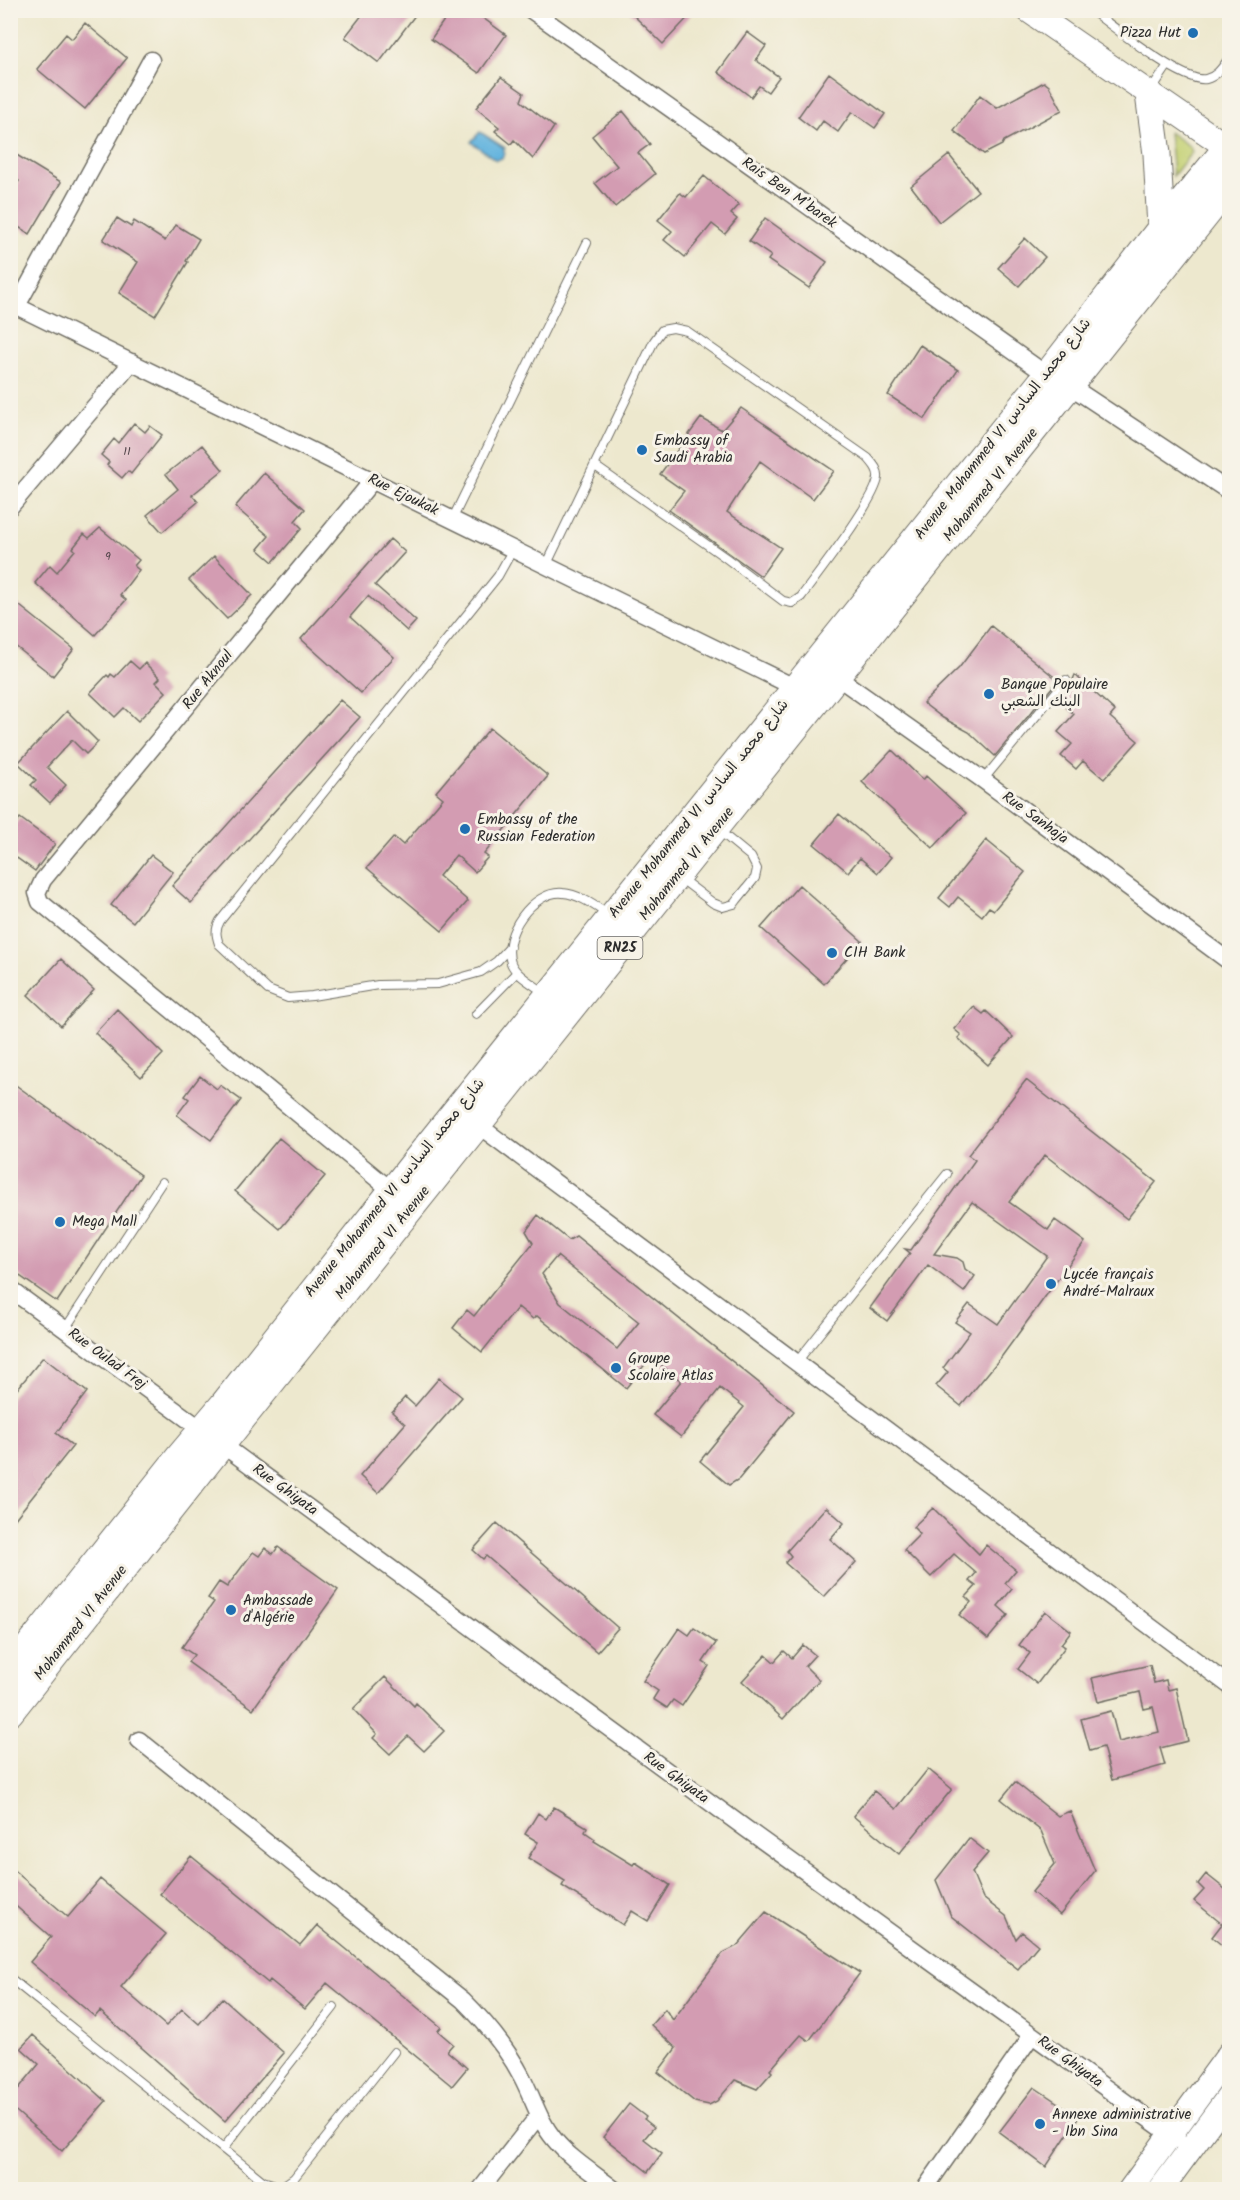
<svg xmlns="http://www.w3.org/2000/svg" width="1240" height="2200" font-family="Kalam,'Playpen Sans Arabic',sans-serif">
	<rect width="100%" height="100%" fill="#f7f3e8"/>
	<filter id="ink" filterUnits="userSpaceOnUse"><feTurbulence type="fractalNoise" baseFrequency=".0167" numOctaves="2"/><feDisplacementMap in="SourceGraphic" scale="12" xChannelSelector="R" yChannelSelector="G"/><feConvolveMatrix kernelMatrix="1 2 1 2 8 2 1 2 1" color-interpolation-filters="sRGB"/></filter>
	<filter id="wash" filterUnits="userSpaceOnUse"><feTurbulence type="fractalNoise" baseFrequency=".008" numOctaves="4" result="noise"/><feDisplacementMap in="SourceGraphic" scale="24" xChannelSelector="R" yChannelSelector="G"/><feGaussianBlur stdDeviation="1.35" result="paint"/><feColorMatrix in="noise" values="0 0 0 0 0 0 0 0 0 0 0 0 0 0 0 0 0 1.4 0 .05"/><feComposite in="paint" operator="in"/></filter>
	<g filter="url(#wash)">
		<rect width="100%" height="100%" fill="#ede8ce"/>
		<!-- green -->
		<path fill="#c3d072" stroke="#777e4e" stroke-width="1.5" d="M1169,132L1190,147L1192,152L1173,176Z"/>
		<!-- water -->
		<path fill="#63b4de" stroke="#477084" stroke-width="1.5" d="M480,132L505,148L503,151L505,153L502,158L496,160L471,142Z"/>
		<g id="blocks">
			<!-- building -->
			<path fill="#d39cb2" fill-rule="evenodd" d="M366,10H419L379,63L345,37Z
				M451,10H472L506,35L479,73L431,39Z
				M628,10H695L663,44Z
				M85,23L127,58L85,109L37,69L66,34L72,39Z
				M747,32L766,46L756,60L779,77L768,92L759,86L751,97L718,72Z
				M829,73L885,114L875,128L852,112L838,132L823,121L816,131L798,117Z
				M501,77L524,93L521,101L554,127L533,159L514,140L511,144L495,131L499,127L476,108Z
				M1044,82L1049,86L1062,110L1004,141L1002,145L984,154L954,131L980,95L997,108Z
				M623,111L650,144L638,153L655,174L615,207L595,183L617,166L592,136Z
				M10,151L61,182L30,234L10,222V195L19,181L10,175Z
				M949,155L978,191L939,222L911,186Z
				M704,176L739,205L731,214L737,219L725,234L712,224L685,257L664,240L672,231L658,220L680,193L686,197Z
				M117,218L131,227L134,221L165,241L176,225L199,239L186,261L188,262L155,316L119,293L138,262L103,240Z
				M765,218L827,262L809,288L768,260L771,256L749,241Z
				M1025,238L1045,257L1019,286L998,268Z
				M920,345L958,370L925,419L888,395Z
				M741,408L834,471L813,499L760,461L727,512L781,548L761,576L669,510L684,491L660,474L701,418L722,430Z
				M134,423L145,432L150,426L162,435L131,474L128,471L122,478L107,465L109,462L101,455L114,439L118,443Z
				M202,445L223,470L192,495L198,502L162,532L147,515L178,489L166,474Z
				M264,473L305,509L295,521L302,528L273,562L258,549L269,536L235,507Z
				M100,528L139,560L134,566L139,570L120,595L126,600L95,635L35,583L50,565L57,572L75,550L73,548L84,534L89,538Z
				M390,539L405,552L375,585L416,621L407,631L368,596L350,617L394,657L361,693L301,639Z
				M214,556L252,595L227,619L189,580Z
				M10,598L74,649L53,676L10,642Z
				M991,626L1058,680L995,756L969,732L943,718L923,703L959,668Z
				M130,661L139,669L145,663L160,678L156,682L166,692L138,721L124,708L115,717L90,693L107,675L109,677L111,674L115,677Z
				M1075,675L1115,711L1110,717L1138,741L1104,779L1083,761L1076,769L1061,756L1072,744L1058,732L1074,714L1058,700L1071,684Z
				M340,700L360,717L191,903L172,886Z
				M67,711L98,742L86,754L72,740L47,767L66,785L50,803L31,785L36,780L18,763Z
				M490,728L548,776L484,854L488,857L475,872L456,855L439,876L468,901L442,931L367,868L394,837L403,845L443,798L436,792Z
				M892,750L923,780L926,776L966,813L933,848L862,782Z
				M839,814L891,857L878,873L860,858L848,872L814,844Z
				M20,818L55,844L35,871L10,853V830Z
				M986,840L1025,872L994,910L989,907L982,916L958,897L950,907L939,898Z
				M151,855L173,872L133,922L111,905Z
				M799,885L862,941L824,984L761,928Z
				M61,959L94,990L61,1026L28,995Z
				M974,1007L983,1014L986,1011L1013,1037L988,1065L958,1038L961,1035L954,1029Z
				M117,1009L163,1054L141,1077L95,1033Z
				M200,1076L217,1089L220,1085L241,1100L211,1140L177,1115L189,1099L185,1096Z
				M1026,1080L1156,1182L1127,1219L1045,1155L1009,1202L1048,1230L1055,1220L1085,1242L1002,1356L961,1406L936,1386L948,1372L943,1368L970,1332L955,1322L969,1304L998,1324L1047,1256L972,1202L934,1254L957,1258L963,1262L965,1269L975,1276L964,1292L928,1265L887,1321L870,1308L910,1253L905,1249L911,1250L975,1160L968,1155Z
				M10,1081L141,1175L57,1302L10,1269Z
				M279,1138L325,1176L280,1229L235,1191Z
				M538,1215L569,1240L576,1236L794,1411L739,1479L729,1485L700,1461L744,1407L720,1388L681,1437L653,1415L681,1381L651,1357L626,1388L537,1316L533,1319L518,1307L482,1352L453,1328L467,1310L474,1316L533,1243L526,1231ZM557,1256L639,1322L617,1349L560,1303L542,1274Z
				M43,1357L87,1392L56,1433L73,1446L10,1525V1398Z
				M439,1378L462,1397L378,1493L360,1476L405,1424L392,1412L405,1397L415,1406Z
				M826,1507L844,1523L830,1539L856,1562L824,1597L785,1563L791,1556L787,1551Z
				M933,1508L979,1554L986,1545L1016,1570L1005,1583L1012,1589L998,1606L1008,1615L988,1639L959,1615L971,1602L966,1597L976,1586L969,1581L976,1573L954,1554L931,1577L904,1550L920,1534L913,1527Z
				M497,1523L618,1628L597,1652L486,1556L483,1559L473,1550Z
				M278,1547L338,1590L253,1709L188,1662L194,1655L182,1647L214,1602L208,1598L219,1582L227,1587L253,1552L259,1556L265,1548L273,1554Z
				M1045,1611L1071,1631L1061,1644L1065,1647L1037,1684L1018,1669L1030,1653L1019,1645Z
				M679,1628L689,1635L694,1628L716,1643L703,1662L709,1666L682,1706L673,1700L667,1708L653,1699L658,1691L643,1681Z
				M803,1645L815,1655L805,1666L819,1680L783,1719L742,1681L766,1655L774,1662L784,1651L792,1658Z
				M1150,1665L1154,1683L1166,1680L1168,1690L1176,1688L1188,1741L1160,1748L1165,1765L1112,1780L1103,1747L1090,1751L1081,1719L1111,1711L1119,1742L1159,1732L1153,1707L1144,1709L1140,1692L1098,1702L1092,1678Z
				M385,1677L414,1706L416,1703L444,1731L424,1751L408,1736L390,1754L373,1738L377,1734L353,1709Z
				M928,1769L952,1789L899,1854L853,1816L874,1791L896,1809Z
				M1015,1782L1058,1816L1070,1811L1095,1871L1060,1915L1032,1892L1055,1864L1041,1831L1001,1799Z
				M554,1807L587,1827L585,1832L595,1839L594,1841L633,1865L635,1862L670,1885L648,1921L632,1911L623,1925L562,1886L565,1881L528,1858L538,1842L525,1834L538,1813L546,1819Z
				M969,1838L988,1853L972,1872L983,1898L1006,1916L1016,1939L1022,1932L1038,1945L1018,1969L951,1916L936,1880Z
				M191,1856L300,1945L317,1925L441,2027L438,2031L453,2044L447,2051L467,2068L452,2086L327,1983L305,2009L270,1980L268,1983L160,1894Z
				M10,1867L68,1917L100,1879L166,1934L121,1987L166,2026L182,2009L199,2024L222,1998L284,2053L225,2121L100,2011L95,2017L30,1962L51,1937L10,1901Z
				M1206,1874L1230,1893V1952L1212,1937L1222,1924L1194,1901L1204,1890L1198,1884Z
				M766,1912L860,1973L809,2041L801,2035L770,2070L772,2072L757,2089L735,2080L717,2101L709,2105L695,2102L658,2072L676,2048L651,2025L665,2009L673,2020L723,1953L737,1946Z
				M33,2035L106,2101L62,2151L10,2106V2099L39,2064L21,2048Z
				M1034,2087L1079,2117L1046,2167L999,2132Z
				M629,2104L646,2117L644,2119L654,2127L644,2139L662,2153L648,2172L603,2137Z"/>
		</g>
	</g>
	<g filter="url(#ink)">
		<use href="#blocks" fill-opacity="0" stroke="#6f6d64" stroke-width="1.5"/>
		<g fill="none" stroke-linecap="round" stroke-linejoin="round">
			<!-- lane casing -->
			<g stroke="#6f6d64" stroke-width="10">
				<path id="lane" d="M1091,10C1111,25 1184,84 1206,79C1218,76 1223,66 1230,57
					M1150,92L1168,65
					M452,520L587,243
					M546,566L654,341L662,330L673,328L687,331L868,458C873,464 879,470 878,478C875,501 817,575 801,597L792,603L783,601L726,558L595,466
					M983,780L1066,680
					M680,878L713,903L723,907L734,904L737,900L755,878L757,869L751,857L717,829
					M510,947L497,961L481,972L438,984L378,985L312,996L288,998L268,990L219,944C216,935 215,930 220,921L498,576L513,549
					M546,994C535,985 516,976 511,963C501,935 533,890 563,893C579,894 595,906 609,915
					M476,1014L517,972
					M65,1329L162,1182
					M796,1363L947,1174
					M10,1978L263,2181L281,2187L294,2178L394,2052
					M223,2149L334,2007
					M1227,2190L1230,2186"/>
			</g>
			<!-- street casing -->
			<g stroke="#6f6d64" stroke-width="19">
				<path id="street" d="M531,10L1047,375
					M10,303L796,688
					M17,306L151,60
					M1070,386L1230,492
					M373,480L43,880L37,893L40,902L45,906L392,1191
					M10,507L132,362
					M837,677L983,780L1230,962
					M478,1125L1230,1686
					M10,1289L745,1828L1178,2140
					M139,1740L463,2000C486,2023 507,2048 522,2077C533,2098 539,2121 554,2139C570,2159 595,2174 615,2190
					M480,2190L539,2115
					M924,2190L1032,2035"/>
			</g>
			<!-- secondary casing -->
			<g stroke="#6f6d64" stroke-width="26">
				<path id="secondary" d="M1028,10L1230,149
					M1130,2190L1230,2053
					M1160,2190L1230,2095"/>
			</g>
			<!-- primary casing -->
			<g stroke="#6f6d64" stroke-width="29">
				<path id="primary" d="M1149,94L1157,154L1161,228
					M10,1670L180,1456L223,1405L429,1144L1047,375L1161,228L1230,144
					M10,1712L241,1420L1230,185"/>
			</g>
			<!-- lane -->
			<use href="#lane" stroke="#fff" stroke-width="8"/>
			<!-- street -->
			<use href="#street" stroke="#fff" stroke-width="16"/>
			<!-- secondary -->
			<use href="#secondary" stroke="#fff" stroke-width="24"/>
			<!-- primary -->
			<use href="#primary" stroke="#fff" stroke-width="27"/>
		</g>
	</g>
	<!-- markers -->
	<g fill="#1f6fb2" stroke="#f7f3e8" stroke-width="2">
		<circle cx="1193" cy="33" r="6"/>
		<circle cx="642" cy="450" r="6"/>
		<circle cx="989" cy="694" r="6"/>
		<circle cx="465" cy="829" r="6"/>
		<circle cx="832" cy="953" r="6"/>
		<circle cx="60" cy="1222" r="6"/>
		<circle cx="1051" cy="1284" r="6"/>
		<circle cx="616" cy="1368" r="6"/>
		<circle cx="231" cy="1610" r="6"/>
		<circle cx="1040" cy="2124" r="6"/>
	</g>
	<g text-anchor="middle" dominant-baseline="central" stroke-width="6" stroke-linejoin="round" paint-order="stroke">
		<!-- number labels -->
		<g font-size="12" fill="#55474d">
			<text x="127" y="451">11</text>
			<text x="108" y="556">9</text>
		</g>
		<!-- shield labels -->
		<rect fill="#f7f3e8" stroke="#686764" stroke-width="1.5" x="597.5" y="937" width="45" height="22" rx="4.5"/>
		<g font-size="14" font-weight="bold" fill="#2b2b2b">
			<text x="620" y="948">RN25</text>
		</g>
		<!-- poi labels -->
		<g font-size="15" fill="#2b2b2b" stroke="#f7f3e8" text-anchor="start">
			<text x="1181" y="33" text-anchor="end">Pizza Hut</text>
			<text x="654" y="441">Embassy of<tspan x="654" dy="17">Saudi Arabia</tspan></text>
			<text x="1001" y="685">Banque Populaire<tspan x="1001" dy="17">البنك الشعبي</tspan></text>
			<text x="477" y="820">Embassy of the<tspan x="477" dy="17">Russian Federation</tspan></text>
			<text x="844" y="953">CIH Bank</text>
			<text x="72" y="1222">Mega Mall</text>
			<text x="1063" y="1275">Lycée français<tspan x="1063" dy="17">André-Malraux</tspan></text>
			<text x="628" y="1359">Groupe<tspan x="628" dy="17">Scolaire Atlas</tspan></text>
			<text x="243" y="1601">Ambassade<tspan x="243" dy="17">d'Algérie</tspan></text>
			<text x="1052" y="2115">Annexe administrative<tspan x="1052" dy="17">- Ibn Sina</tspan></text>
		</g>
		<!-- street labels -->
		<g font-size="15" fill="#2b2b2b" stroke="#f7f3e8">
			<text transform="translate(789 193) rotate(35)">Rais Ben M’barek</text>
			<text transform="translate(1003 429) rotate(-52)">Avenue Mohammed VI شارع محمد السادس</text>
			<text transform="translate(991 485) rotate(-51)">Mohammed VI Avenue</text>
			<text transform="translate(403 495) rotate(26)">Rue Ejoukak</text>
			<text transform="translate(208 680) rotate(-51)">Rue Aknoul</text>
			<text transform="translate(699 809) rotate(-51)">Avenue Mohammed VI شارع محمد السادس</text>
			<text transform="translate(1035 818) rotate(36)">Rue Sanhaja</text>
			<text transform="translate(687 864) rotate(-51)">Mohammed VI Avenue</text>
			<text transform="translate(395 1188) rotate(-51)">Avenue Mohammed VI شارع محمد السادس</text>
			<text transform="translate(383 1243) rotate(-51)">Mohammed VI Avenue</text>
			<text transform="translate(107 1359) rotate(36)">Rue Oulad Frej</text>
			<text transform="translate(285 1490) rotate(36)">Rue Ghiyata</text>
			<text transform="translate(81 1623) rotate(-52)">Mohammed VI Avenue</text>
			<text transform="translate(676 1778) rotate(36)">Rue Ghiyata</text>
			<text transform="translate(1070 2062) rotate(36)">Rue Ghiyata</text>
		</g>
	</g>
	<!-- margin -->
	<rect width="1240" height="2200" fill="none" stroke="#f7f3e8" stroke-width="36"/>
</svg>
